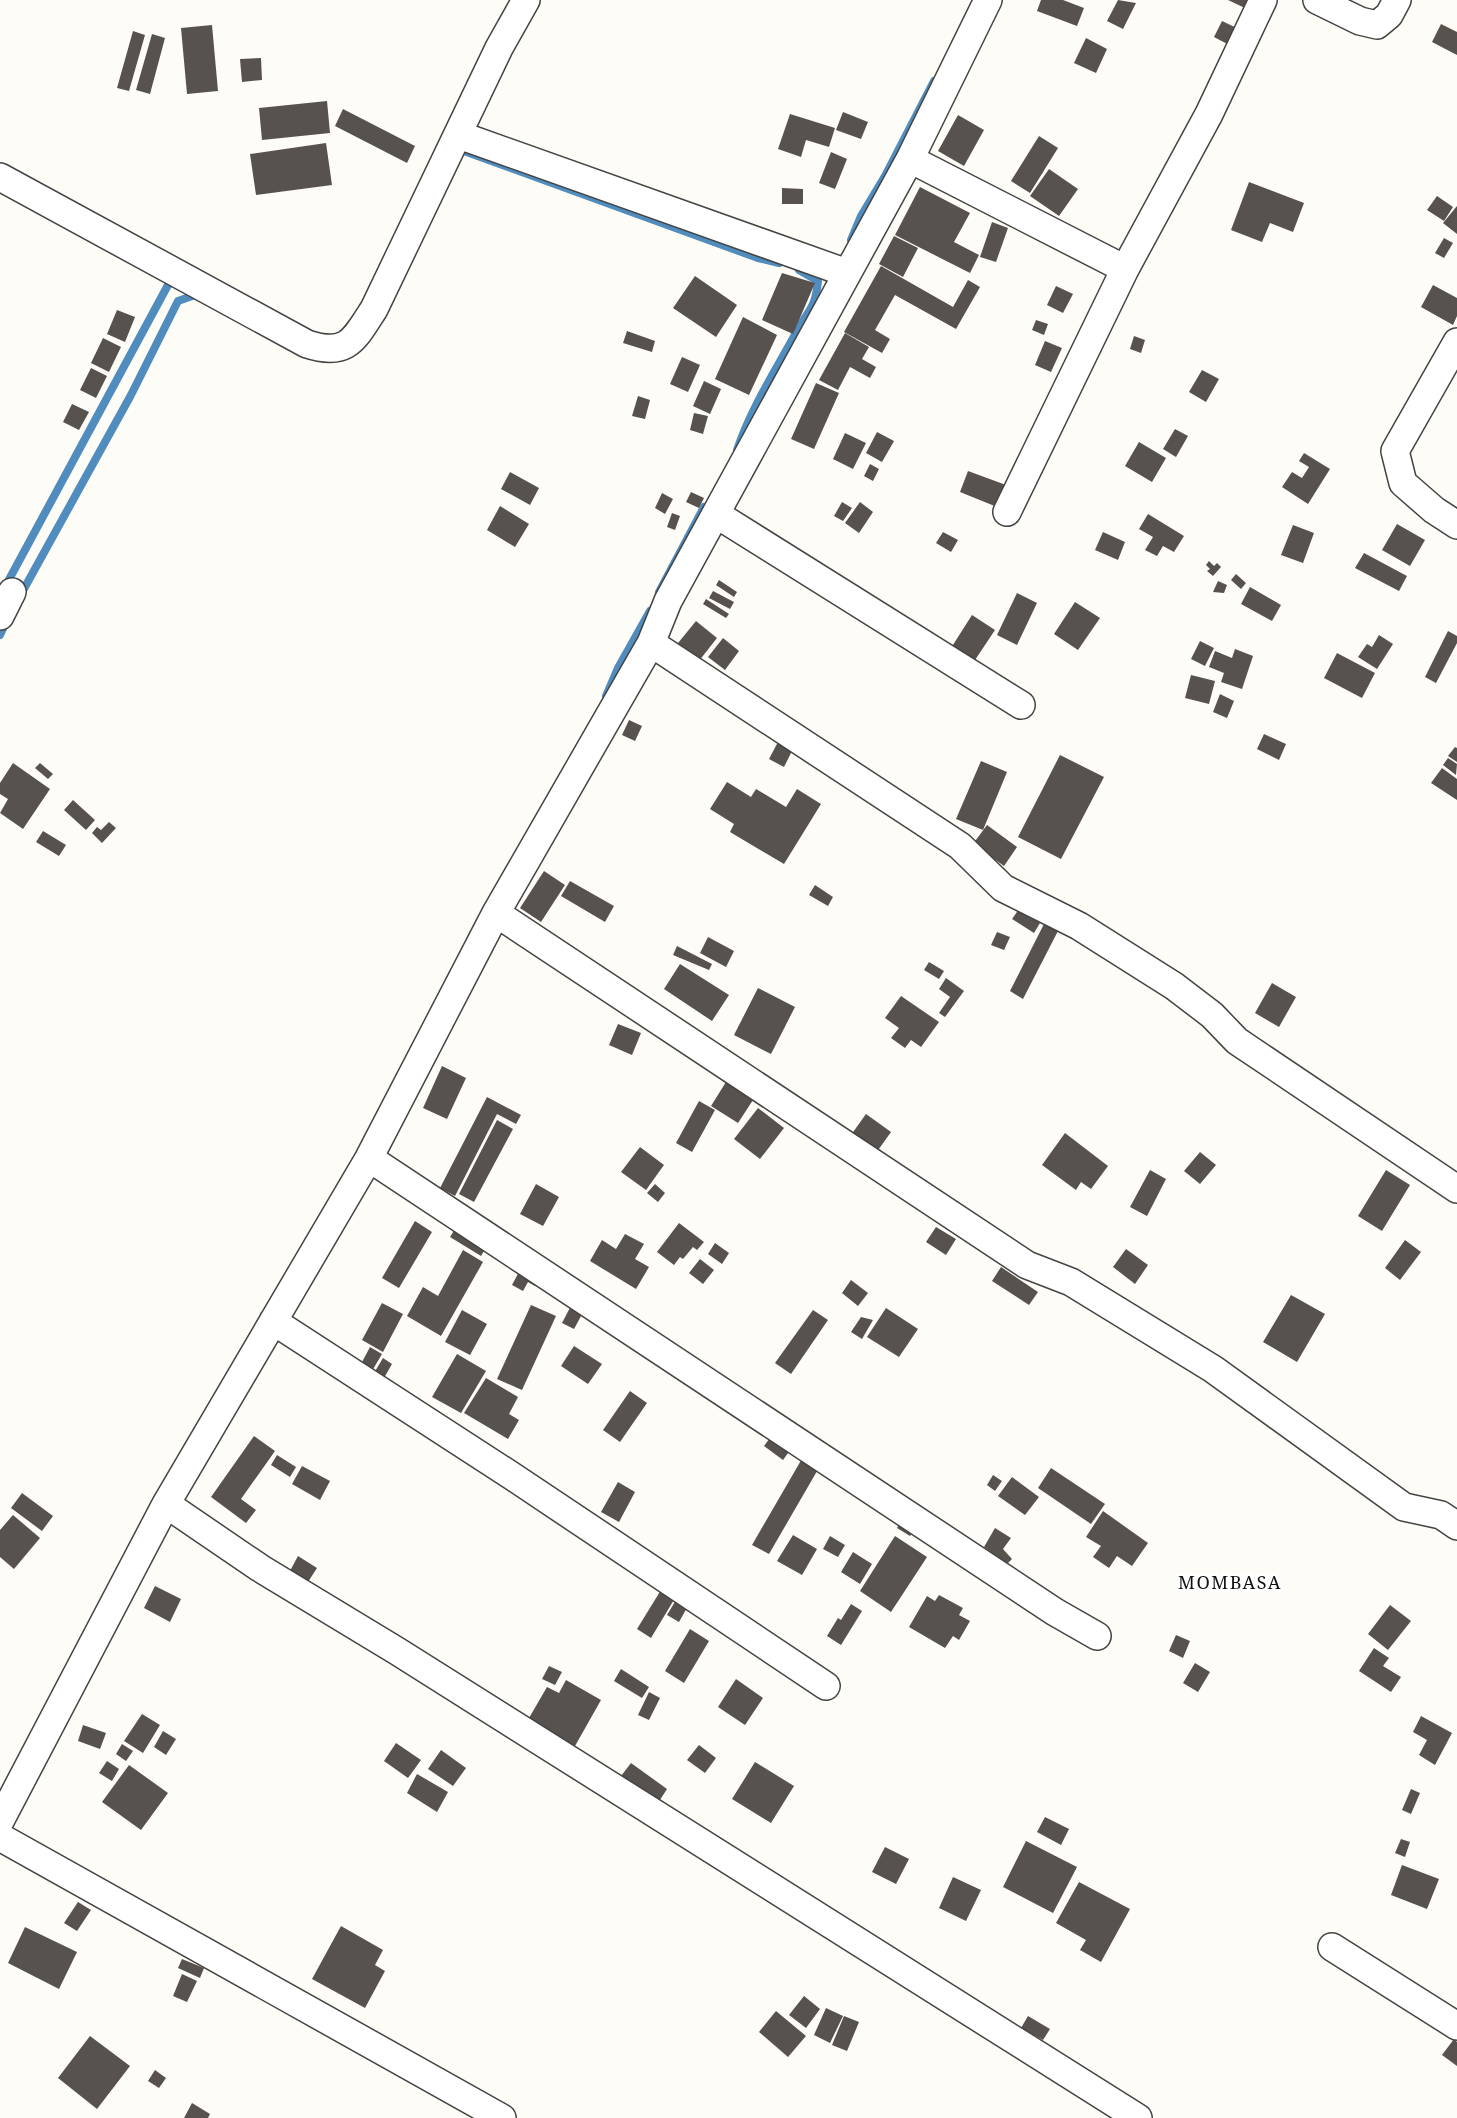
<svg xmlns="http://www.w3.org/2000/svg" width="1457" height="2118" font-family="'Noto Serif',serif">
	<rect width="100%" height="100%" fill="#fefcf6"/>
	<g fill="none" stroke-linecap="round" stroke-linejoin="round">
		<!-- stream -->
		<path stroke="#508dbe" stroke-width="8" d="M459,154L461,150L758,258L779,263
			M851,240L861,216L885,176L934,81
			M737,450C751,408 776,370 797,331C809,308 815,310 818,281L799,270
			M5,587L168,285L177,278
			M659,592L704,507
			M20,596L131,395L178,301L195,295L199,297
			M0,635L7,620
			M606,696L618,668L650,611"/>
	</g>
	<!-- building -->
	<path fill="#58524e" d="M1041,0H1063L1084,8L1077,26L1037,11Z
		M1118,0L1136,3L1123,29L1107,21Z
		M1228,0H1254L1249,10Z
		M1222,21L1241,30L1233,47L1214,37Z
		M1441,24L1457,32V55L1432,42Z
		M212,25L218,91L187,94L181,28Z
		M133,31L145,35L129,91L117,88Z
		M152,34L165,38L150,94L136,90Z
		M1086,38L1107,49L1096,73L1074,63Z
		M261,58L262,80L242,82L240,59Z
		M327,101L330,133L262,140L259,108Z
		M343,109L415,146L407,163L335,126Z
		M843,112L868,122L861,139L836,130Z
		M790,114L835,128L829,147L806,140L801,157L778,149Z
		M958,115L984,130L964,166L938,151Z
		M1039,136L1058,148L1030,193L1011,181Z
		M326,143L332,185L256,195L250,154Z
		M831,152L847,159L835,189L819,183Z
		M1049,169L1078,189L1059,216L1030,196Z
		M1249,182L1304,203L1293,232L1270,223L1262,242L1231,230Z
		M920,187L970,213L954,242L979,255L970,273L895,235Z
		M782,188L803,189V204H782Z
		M1437,196L1453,207L1444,221L1427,210Z
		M1457,206V234L1443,223Z
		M992,222L1008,228L996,262L980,257Z
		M894,236L918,248L903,277L879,264Z
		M1444,238L1453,243L1444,258L1435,253Z
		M881,266L953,307L968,280L980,287L956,329L895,295L875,330L890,339L882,353L844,332Z
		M782,273L815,283L793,334L762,320Z
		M695,276L737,305L716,337L673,308Z
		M1433,285L1457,298V316L1453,325L1421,307Z
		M1056,286L1073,294L1063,313L1047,305Z
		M117,310L135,317L125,342L107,334Z
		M743,317L777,335L749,395L715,379Z
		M1036,320L1048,324L1044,335L1032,330Z
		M627,331L655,341L652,352L623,343Z
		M845,333L869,347L862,359L876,367L870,378L850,367L838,390L819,380Z
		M1134,336L1145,340L1141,353L1130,349Z
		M103,338L121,347L109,372L91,363Z
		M1045,341L1062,348L1051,372L1035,365Z
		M682,357L700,365L688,392L670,384Z
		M91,368L107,376L96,398L80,390Z
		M1202,370L1219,379L1206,402L1189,392Z
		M704,381L721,389L710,414L693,406Z
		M816,383L839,393L814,449L791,439Z
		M638,396L650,400L645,419L632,416Z
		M72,404L89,412L79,430L63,422Z
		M694,413L708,416L703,434L690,430Z
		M1175,429L1188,436L1176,457L1163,449Z
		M877,432L894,441L882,462L866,453Z
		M845,433L866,443L853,469L833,459Z
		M1139,442L1166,458L1152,482L1125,466Z
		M1304,453L1330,469L1308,504L1282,487L1292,472L1302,478L1309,467L1299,461Z
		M870,464L879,469L873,481L864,476Z
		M968,471L1006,485L997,507L960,492Z
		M510,472L539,488L530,505L501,489Z
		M691,492L704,498L699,508L686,502Z
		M662,493L673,499L665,514L655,508Z
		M842,502L852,508L843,521L834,516Z
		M860,502L873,512L859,533L845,523Z
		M500,506L529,524L515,547L487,530Z
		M672,513L680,516L675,530L667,527Z
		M1148,514L1184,536L1174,552L1163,546L1157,556L1145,550L1153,537L1139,529Z
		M1397,524L1425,540L1410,566L1382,550Z
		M1293,525L1314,533L1303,563L1281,555Z
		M943,532L958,540L951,552L936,543Z
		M1103,532L1125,542L1118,560L1095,550Z
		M1364,553L1407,576L1399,591L1355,568Z
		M1209,561L1214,566L1217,563L1221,567L1213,576L1207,571L1210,569L1206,565Z
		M1236,574L1246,583L1241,589L1231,580Z
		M719,580L737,592L734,597L716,585Z
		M1218,581L1227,585L1224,593L1213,592Z
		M1250,587L1281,605L1272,621L1241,604Z
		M713,591L734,602L730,609L709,598Z
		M1017,593L1037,603L1017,645L997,635Z
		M706,599L729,614L726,618L703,604Z
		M1075,602L1100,618L1078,650L1054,634Z
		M972,615L995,630L973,663L951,648Z
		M696,621L717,638L695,666L674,648Z
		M1448,631L1457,636V643L1436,683L1425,677Z
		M1379,635L1393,644L1377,669L1358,657L1367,644L1372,647Z
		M723,638L739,651L725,670L708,657Z
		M1200,641L1214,648L1205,666L1191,659Z
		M1235,649L1253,656L1242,689L1221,682L1224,673L1209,667L1215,651L1232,658Z
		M1337,653L1375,673L1362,698L1324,678Z
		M1191,675L1215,681L1209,704L1185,698Z
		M1220,694L1234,701L1227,718L1213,712Z
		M629,720L642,726L635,741L622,735Z
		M1264,734L1286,744L1279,760L1257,749Z
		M778,742L793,749L784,767L769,759Z
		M1455,747L1457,748V762L1448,756Z
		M1060,755L1104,777L1061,859L1018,837Z
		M1448,758L1457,764L1456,775L1443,765Z
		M981,761L1007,772L983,830L956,819Z
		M13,763L50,789L23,829L0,813L8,799L0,794V783Z
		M40,763L53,774L48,779L35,768Z
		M1442,768L1457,779V800L1431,783Z
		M727,782L751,797L756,789L786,807L797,789L821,804L784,864L730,832L734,824L710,809Z
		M73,800L95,820L86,830L64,810Z
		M109,822L116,828L102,843L92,833L97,827L101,830Z
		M987,825L1017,847L1004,866L973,844Z
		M43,831L66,845L59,856L36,842Z
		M544,871L565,885L541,922L520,908Z
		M570,881L614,906L605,922L561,896Z
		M815,885L833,897L828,906L809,895Z
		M1019,909L1040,923L1034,933L1012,919Z
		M1044,924L1058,931L1023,999L1010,991Z
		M997,932L1010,937L1004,950L991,945Z
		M708,937L734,951L726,967L700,953Z
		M677,946L712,964L709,970L673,955Z
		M929,962L944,971L939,979L924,970Z
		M680,964L729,995L712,1021L664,989Z
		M946,978L964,991L945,1017L939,1013L950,997L939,989Z
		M1272,983L1296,997L1279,1027L1255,1013Z
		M758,988L795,1007L771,1054L734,1035Z
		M901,996L939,1022L921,1047L911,1040L905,1048L891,1038L899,1028L885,1018Z
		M618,1024L641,1033L632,1055L609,1045Z
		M442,1066L466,1078L447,1119L423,1108Z
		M726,1082L753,1100L738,1123L711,1106Z
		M487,1097L521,1115L516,1124L497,1114L455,1196L440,1188Z
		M699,1101L715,1110L692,1152L676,1143Z
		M758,1108L784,1128L760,1159L734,1139Z
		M866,1114L891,1132L876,1153L851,1135Z
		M497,1120L513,1129L474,1202L459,1194Z
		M1065,1133L1108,1166L1091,1189L1081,1182L1076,1190L1042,1165Z
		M640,1147L664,1165L646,1190L621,1172Z
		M1200,1152L1216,1165L1200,1184L1184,1171Z
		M1150,1170L1166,1179L1147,1216L1130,1207Z
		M1386,1170L1410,1185L1382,1231L1358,1216Z
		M536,1184L559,1197L543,1226L520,1214Z
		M655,1184L665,1193L658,1202L647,1193Z
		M415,1221L432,1232L399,1288L382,1278Z
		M679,1223L704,1242L697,1250L693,1247L683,1259L680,1257L674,1265L657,1252Z
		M457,1226L488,1244L481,1256L450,1237Z
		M936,1227L956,1239L946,1255L926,1242Z
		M625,1234L644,1244L635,1259L649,1267L636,1289L590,1261L602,1240L616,1249Z
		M1405,1240L1421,1252L1400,1280L1385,1268Z
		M715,1243L729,1253L722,1264L708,1254Z
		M1126,1249L1148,1265L1135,1284L1113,1267Z
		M463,1250L483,1262L441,1336L407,1316L423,1287L438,1296Z
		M700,1259L714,1270L703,1284L689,1273Z
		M1001,1267L1038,1292L1029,1305L992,1281Z
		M521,1268L540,1278L535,1286L528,1282L523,1291L512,1285Z
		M851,1280L868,1293L858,1306L842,1293Z
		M1291,1295L1325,1314L1297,1362L1263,1342Z
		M574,1300L586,1307L574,1329L562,1323Z
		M382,1303L403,1314L383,1352L362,1340Z
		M531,1305L556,1316L522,1390L497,1379Z
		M886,1308L918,1329L899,1357L867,1337Z
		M462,1310L487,1324L470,1355L445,1342Z
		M813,1310L828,1320L791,1374L775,1363Z
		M861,1317L873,1320L862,1339L851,1332Z
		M574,1346L602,1364L588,1384L561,1366Z
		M370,1347L382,1354L372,1371L361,1364Z
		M457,1354L486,1371L461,1413L432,1397Z
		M383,1358L392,1364L384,1378L374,1373Z
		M486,1378L518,1397L509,1414L519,1420L508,1439L464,1413Z
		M630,1391L647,1403L620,1442L603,1430Z
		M772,1435L791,1449L783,1460L764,1446Z
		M254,1436L275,1451L241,1499L256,1510L246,1523L211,1497Z
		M277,1455L296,1467L290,1477L271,1465Z
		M803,1457L820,1466L769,1554L752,1545Z
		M302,1466L330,1481L320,1500L292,1484Z
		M1051,1468L1105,1504L1091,1524L1038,1488Z
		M993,1475L1002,1481L995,1491L987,1485Z
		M1012,1477L1039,1497L1025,1515L998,1496Z
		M618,1482L635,1492L619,1522L601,1512Z
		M22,1493L53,1516L42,1531L11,1508Z
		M1103,1511L1148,1543L1132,1566L1117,1556L1109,1568L1093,1557L1101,1546L1086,1537Z
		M13,1515L40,1538L14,1569L0,1557V1530Z
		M904,1516L918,1525L910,1536L897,1528Z
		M995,1528L1011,1538L1003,1549L1012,1559L1007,1564L984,1547Z
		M793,1535L817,1549L802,1575L777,1561Z
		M830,1536L845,1545L838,1557L823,1549Z
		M895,1536L927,1557L891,1612L860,1591Z
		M853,1552L872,1564L860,1584L841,1572Z
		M298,1556L317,1568L308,1582L290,1571Z
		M155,1586L181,1599L170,1622L144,1608Z
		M661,1590L675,1598L651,1638L637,1629Z
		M939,1595L963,1608L959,1615L970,1621L959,1640L953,1636L945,1648L909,1627L927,1596L935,1601Z
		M676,1600L688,1606L679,1622L667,1615Z
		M851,1604L862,1611L841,1645L827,1636L838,1618L841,1620Z
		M1390,1605L1411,1621L1388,1650L1368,1634Z
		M690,1629L709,1641L684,1683L665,1671Z
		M1176,1635L1190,1641L1183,1658L1169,1651Z
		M1374,1648L1389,1658L1383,1666L1401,1677L1391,1692L1359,1671Z
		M1195,1663L1210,1672L1198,1692L1183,1683Z
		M549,1666L562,1672L555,1685L542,1679Z
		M621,1669L649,1687L642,1698L614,1681Z
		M736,1679L763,1698L745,1725L718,1707Z
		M566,1680L601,1700L575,1746L529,1718L547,1687L559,1693Z
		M649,1692L660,1698L649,1720L638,1715Z
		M142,1714L160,1725L143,1753L124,1741Z
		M1421,1716L1452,1733L1435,1765L1419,1755L1427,1740L1413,1732Z
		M83,1725L106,1733L100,1749L78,1741Z
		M163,1731L176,1739L166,1755L154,1747Z
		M396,1743L421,1760L408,1778L384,1761Z
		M122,1744L133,1751L126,1761L116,1754Z
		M699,1745L716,1758L705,1773L687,1760Z
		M441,1750L466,1768L453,1786L428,1769Z
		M107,1761L119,1769L112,1781L99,1773Z
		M755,1762L794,1786L771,1823L732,1799Z
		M631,1763L667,1789L658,1803L621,1776Z
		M129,1765L168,1793L141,1830L102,1802Z
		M417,1774L448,1792L437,1812L407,1793Z
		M1411,1789L1420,1793L1411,1814L1402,1810Z
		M1045,1817L1069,1829L1061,1845L1037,1832Z
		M1401,1839L1410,1842L1405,1857L1395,1853Z
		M1026,1841L1077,1867L1053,1913L1003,1887Z
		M885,1847L909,1859L896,1884L872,1872Z
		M1402,1865L1439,1879L1427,1909L1391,1895Z
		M953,1877L981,1890L966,1921L939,1908Z
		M1079,1882L1130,1909L1101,1962L1080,1950L1086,1940L1056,1923Z
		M78,1902L91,1910L77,1931L64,1923Z
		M341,1926L383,1950L375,1965L385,1971L365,2008L312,1979Z
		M25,1927L77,1952L59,1989L8,1963Z
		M182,1959L204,1968L200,1978L178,1968Z
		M182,1974L197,1981L187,2002L173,1996Z
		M804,1996L820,2009L806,2028L789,2015Z
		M826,2008L843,2016L830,2043L814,2035Z
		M776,2011L806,2036L788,2057L759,2032Z
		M844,2016L859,2022L847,2051L832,2045Z
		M1028,2016L1050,2029L1043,2040L1021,2028Z
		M90,2036L130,2066L97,2109L58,2078Z
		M1454,2039L1457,2042V2066L1442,2055Z
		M155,2070L166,2078L159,2088L148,2081Z
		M192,2103L210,2114L208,2118H184Z"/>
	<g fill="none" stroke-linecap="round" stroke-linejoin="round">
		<!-- minor casing -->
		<g stroke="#444" stroke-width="30">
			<path id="minor" d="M1317,0L1360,21L1377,25L1389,15L1397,0
				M459,135L847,273
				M910,159L1125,269
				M0,177L307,344C347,357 354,340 374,309L499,48L526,0
				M1457,342L1395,451L1403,483L1434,510L1457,525
				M1007,512L1125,269L1209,114L1263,0
				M716,514L1021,705
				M0,616L12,592
				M651,643L960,846L1003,888L1079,926L1174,986L1212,1015L1237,1041L1457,1189
				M496,913L1027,1265L1071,1282L1213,1369L1404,1507L1441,1515L1457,1526
				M369,1158L1055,1612L1097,1636
				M273,1321L515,1478L826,1686
				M166,1504L260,1568L397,1651L1138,2118
				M0,1821L166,1504L369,1158L496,913L651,643L668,601L910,159L988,0
				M0,1837L502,2118
				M1332,1947L1457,2026"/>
		</g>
		<!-- minor -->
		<use href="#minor" stroke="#fff" stroke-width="27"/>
	</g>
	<g text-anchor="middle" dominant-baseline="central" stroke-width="6" stroke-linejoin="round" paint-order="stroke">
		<!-- quarter labels -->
		<g font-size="18" letter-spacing="1.5" fill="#111" stroke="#fff">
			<text x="1230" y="1582">MOMBASA</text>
		</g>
	</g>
</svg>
